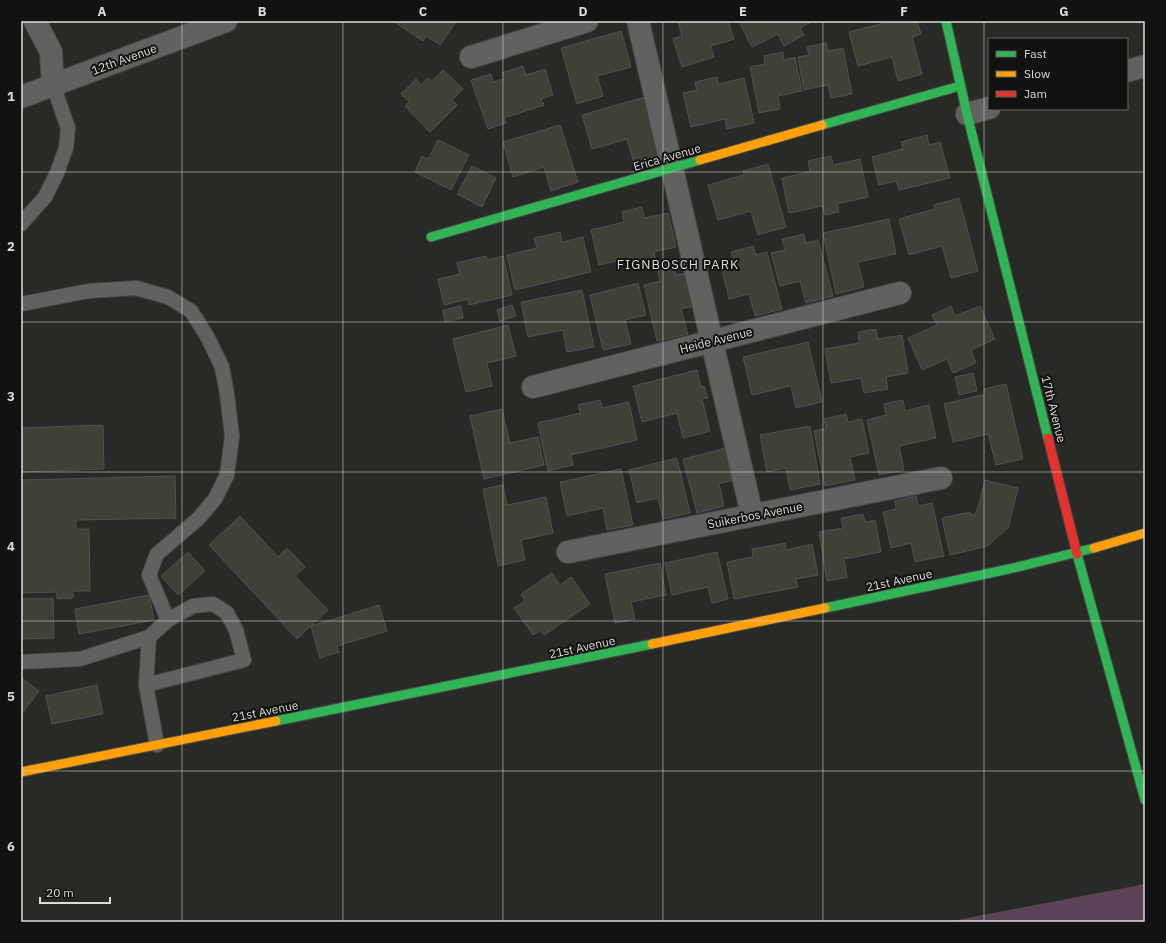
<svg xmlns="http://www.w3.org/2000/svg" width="1166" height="943" font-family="'IBM Plex Sans',sans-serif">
	<rect width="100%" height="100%" fill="#282a26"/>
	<!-- green -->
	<path fill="#5b4458" d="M1145,884V922H947Z"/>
	<!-- building -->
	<path fill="#3e4136" stroke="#51514f" d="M393,21H451L455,23L440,45L426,36L423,41Z
		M678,21H728L734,39L711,46L714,57L682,67L673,39L682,36Z
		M739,21H813L800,28L804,35L784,46L778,34L752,47Z
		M892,21H917L921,34L912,37L922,74L898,81L892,57L858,66L849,32Z
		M621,31L631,67L597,76L603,96L577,104L561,48Z
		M826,43L828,51L843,48L852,94L831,98L828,85L804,90L798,57L809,55L807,47Z
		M783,52L784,60L795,57L802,91L778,96L780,109L759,113L750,67L765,64L764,56Z
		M523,66L526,75L545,69L553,95L541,99L544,105L504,118L506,123L488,129L471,80L491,74L493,82L504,79L502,73Z
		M443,70L463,89L452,100L457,105L430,132L405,106L409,102L401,94L416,79L421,85L428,78L432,81Z
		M717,77L718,84L744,78L754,123L727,129L725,119L691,127L683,93L697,90L695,82Z
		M645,97L662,155L634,163L627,139L592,149L582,115Z
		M560,125L578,182L551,191L544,167L513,177L503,142Z
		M927,135L929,145L940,142L950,178L899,190L896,181L879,185L872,157L903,149L901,142Z
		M438,140L469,155L451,190L415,172L422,156L428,159Z
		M831,156L833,165L860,159L868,197L837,204L839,212L825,215L823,206L789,213L782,178L810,172L808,161Z
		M768,164L786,227L758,235L751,211L718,220L708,185L744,175L743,171Z
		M472,166L496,178L482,207L457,194Z
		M959,198L978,271L951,278L942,246L909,255L899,219L935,209L934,205Z
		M642,207L644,218L668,213L676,247L654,252L656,263L636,268L633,257L599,265L591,230L624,222L622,212Z
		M889,219L896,254L858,262L864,287L836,294L823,233Z
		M560,232L562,242L583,237L591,272L515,290L507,255L537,248L534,238Z
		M804,234L806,243L818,240L833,296L806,303L800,281L780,286L771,253L785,250L782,239Z
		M753,246L756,255L767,252L782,309L755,316L749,294L729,299L721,266L734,262L731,252Z
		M486,256L487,260L503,256L512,295L469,305L468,299L444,305L438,279L460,274L457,263Z
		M673,263L676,275L690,272L698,305L681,309L688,334L657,341L644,285L660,281L657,267Z
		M638,283L646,315L625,320L631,344L603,350L590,295Z
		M582,290L594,347L567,352L563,330L528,337L521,302Z
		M512,305L516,316L500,321L497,310Z
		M461,306L463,318L445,322L443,310Z
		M951,306L955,316L980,306L995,339L971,350L976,363L953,373L947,359L922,370L908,338L937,325L932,315Z
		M508,325L516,356L487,363L492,386L466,392L453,339Z
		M876,329L878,339L902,335L908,373L886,377L888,389L864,393L861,378L831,383L825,349L859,343L858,332Z
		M808,342L822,402L796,408L791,386L752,395L743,357Z
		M697,370L701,387L704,386L708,398L702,399L710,431L683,438L677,413L642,422L633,386Z
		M973,373L977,391L959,395L955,377Z
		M1006,384L1023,459L996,465L988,434L953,442L944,404L986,394L984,389Z
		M600,400L602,408L629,402L637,440L571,455L573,465L548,471L538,423L580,413L578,405Z
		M903,400L905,411L929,405L936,438L899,446L904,470L879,475L867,420L886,415L884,404Z
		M502,409L510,443L538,437L544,465L484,479L470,416Z
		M846,414L848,422L862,419L869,453L850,457L855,480L825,486L814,431L826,428L824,419Z
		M103,425L104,469L21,472V428Z
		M810,426L820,484L790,490L786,468L767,472L760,435Z
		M730,447L738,479L719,484L724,506L697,513L683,459Z
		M677,458L690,513L663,519L658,498L637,503L629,470Z
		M621,469L633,525L607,530L603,508L567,516L560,482Z
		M175,476L176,518L76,520V529H89L90,591H73V598L57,599V592L21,593V480Z
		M985,480L1018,488L1008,528L987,546L950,555L942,518L970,512L972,516L977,511Z
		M503,485L507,505L546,497L553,533L521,540L525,560L498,566L483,489Z
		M916,496L918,506L932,503L944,556L915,562L911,543L891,548L883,512L896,509L895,501Z
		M863,514L865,522L875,520L881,552L844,559L847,577L827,581L819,532L843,528L841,518Z
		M240,516L278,557L287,548L305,567L295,576L328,610L297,639L209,545Z
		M785,543L786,550L812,544L818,575L796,579L798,587L734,599L727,562L753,557L752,549Z
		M188,552L205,571L178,595L161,576Z
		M717,552L728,599L712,603L708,587L672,595L665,563Z
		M660,563L666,595L631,602L635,619L615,623L605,574Z
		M552,573L560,585L571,577L590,604L544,635L541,630L533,635L514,608L525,601L521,594Z
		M149,595L154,620L79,634L75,609Z
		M53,598L54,638L21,639V599Z
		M379,605L387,631L337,646L339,652L320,658L311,626Z
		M23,679L39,691L21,715V682Z
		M97,685L103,714L52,724L46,696Z"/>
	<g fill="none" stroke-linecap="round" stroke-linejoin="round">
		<!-- lane casing -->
		<g stroke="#454744" stroke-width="16">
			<path id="lane" d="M21,224L45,197L57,173L66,148L68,128L53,85
				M21,304L89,291L136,288L168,297L191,311L207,336L222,367L227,394L232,436L227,475L215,499L198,519L157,554L149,575L168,620L149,637L146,685L157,745
				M21,662L80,659L149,637
				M146,685L244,660L236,630L227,613L213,604L193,606L168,620"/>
		</g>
		<!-- street casing -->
		<g stroke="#454744" stroke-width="24">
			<path id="street" d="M35,21L51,52L53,85
				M638,21L752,515
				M471,57L587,21
				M1127,71L1145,66
				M21,97L226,21
				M967,114L989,108
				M533,387L900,293
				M568,552L941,478"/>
		</g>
		<!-- fast casing -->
		<g stroke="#454744" stroke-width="11">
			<path id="fast" d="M946,21L967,114L1048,438
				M822,125L960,86
				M431,237L700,160
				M1077,554L1145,800
				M825,608L1009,569L1094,548
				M276,721L652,644"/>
		</g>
		<!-- slow casing -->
		<g stroke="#454744" stroke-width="11">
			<path id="slow" d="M700,160L822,125
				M1094,548L1145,533
				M652,644L825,608
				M21,772L276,721"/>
		</g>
		<!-- jam casing -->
		<g stroke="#454744" stroke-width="11">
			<path id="jam" d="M1048,438L1077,554"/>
		</g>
		<!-- lane -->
		<use href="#lane" stroke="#61625f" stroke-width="14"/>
		<!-- street -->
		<use href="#street" stroke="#61625f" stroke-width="22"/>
		<!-- fast -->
		<use href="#fast" stroke="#30b455" stroke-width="9"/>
		<!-- slow -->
		<use href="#slow" stroke="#ff9f0a" stroke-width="9"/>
		<!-- jam -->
		<use href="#jam" stroke="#e5322d" stroke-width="9"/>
	</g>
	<!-- grid -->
	<path fill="none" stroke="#dcddd9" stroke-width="1" stroke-opacity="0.55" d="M182,21V922M343,21V922M503,21V922M663,21V922M823,21V922M984,21V922M21,172H1145M21,322H1145M21,472H1145M21,621H1145M21,771H1145"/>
	<g text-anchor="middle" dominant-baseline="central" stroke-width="4" stroke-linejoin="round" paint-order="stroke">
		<!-- street labels -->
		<g font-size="12" fill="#dcddd9" stroke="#121310">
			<text transform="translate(124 59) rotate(-20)">12th Avenue</text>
			<text transform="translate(667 157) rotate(-16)">Erica Avenue</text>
			<text transform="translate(716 340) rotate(-14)">Heide Avenue</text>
			<text transform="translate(1054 409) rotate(76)">17th Avenue</text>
			<text transform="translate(755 515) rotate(-11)">Suikerbos Avenue</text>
			<text transform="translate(899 580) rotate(-12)">21st Avenue</text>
			<text transform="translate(582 647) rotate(-12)">21st Avenue</text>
			<text transform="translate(265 711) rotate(-11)">21st Avenue</text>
		</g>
		<!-- neighbourhood labels -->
		<g font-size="13" letter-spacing="1" fill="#dcddd9" stroke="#121310">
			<text x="678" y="264">FIGNBOSCH PARK</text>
		</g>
	</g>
	<!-- border -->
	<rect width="1166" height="943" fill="none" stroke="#121310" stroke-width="44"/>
	<!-- legend -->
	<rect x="988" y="38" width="140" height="72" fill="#121310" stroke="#636460"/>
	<rect x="996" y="51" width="20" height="6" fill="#30b455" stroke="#636460"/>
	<text x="1024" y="58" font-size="12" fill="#dcddd9">Fast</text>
	<rect x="996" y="71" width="20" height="6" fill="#ff9f0a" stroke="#636460"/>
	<text x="1024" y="78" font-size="12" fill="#dcddd9">Slow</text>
	<rect x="996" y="91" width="20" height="6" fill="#e5322d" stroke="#636460"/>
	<text x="1024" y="98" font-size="12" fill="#dcddd9">Jam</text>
	<!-- scale -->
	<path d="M40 897v6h70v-6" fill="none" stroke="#dcddd9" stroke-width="2"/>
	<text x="46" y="897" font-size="12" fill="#dcddd9" stroke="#121310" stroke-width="3" paint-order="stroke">20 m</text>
	<rect x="22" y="22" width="1122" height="899" fill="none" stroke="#dcddd9" stroke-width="1.5"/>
	<g font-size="13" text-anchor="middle" font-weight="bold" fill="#dcddd9">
		<text x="102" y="16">A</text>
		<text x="262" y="16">B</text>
		<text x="423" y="16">C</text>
		<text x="583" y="16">D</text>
		<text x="743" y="16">E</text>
		<text x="904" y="16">F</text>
		<text x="1064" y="16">G</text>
		<text x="11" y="101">1</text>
		<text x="11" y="251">2</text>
		<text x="11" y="401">3</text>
		<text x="11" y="551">4</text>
		<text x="11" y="701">5</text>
		<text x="11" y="851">6</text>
	</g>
</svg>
